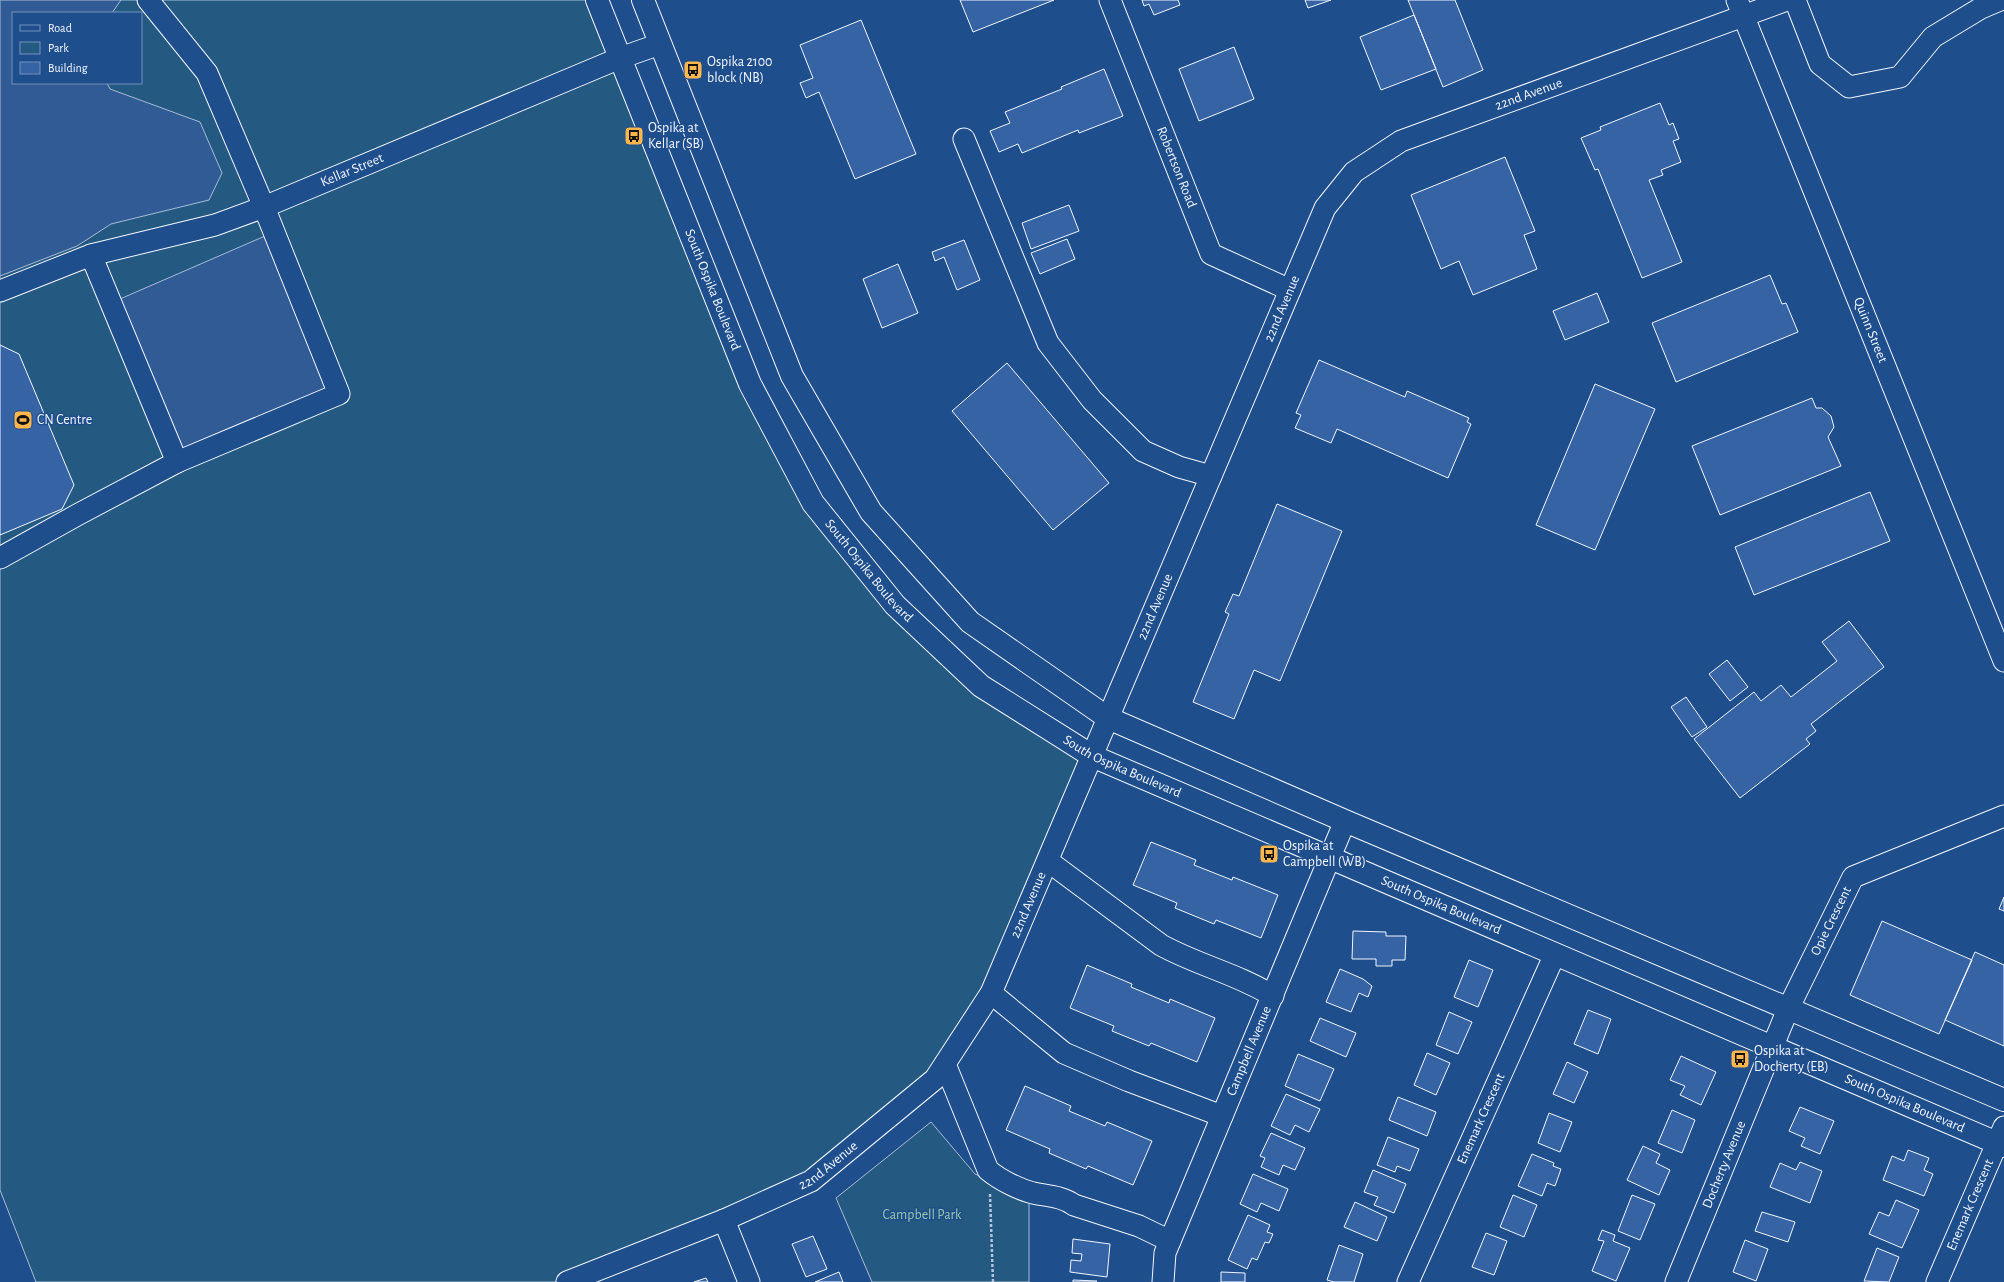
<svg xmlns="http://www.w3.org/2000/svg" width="2004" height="1282" font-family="'Alegreya Sans',sans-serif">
	<rect width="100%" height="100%" fill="#1f4e8c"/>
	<!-- green -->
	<path fill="#245a82" stroke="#a8bbd7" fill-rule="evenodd" d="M0,0H595L744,362L815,493L892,604L1087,755L972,1032L839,1162L566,1282H36L0,1190ZM13,13H141V83H13Z
		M931,1122L975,1174L1029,1200V1282H872L836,1198Z"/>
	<!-- parking -->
	<path fill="#305b95" stroke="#a8bbd7" d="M0,0H121L112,13H13V83H107L110,89L200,122L222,173L209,200L111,224L77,246L0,276Z
		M265,236L327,392L182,451L120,299Z"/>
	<!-- building -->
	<path fill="#3563a3" stroke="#f2f6ff" d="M960,0H1054L973,32Z
		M1142,0H1178L1180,5L1154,15L1149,4L1144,6Z
		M1305,0H1331L1308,8Z
		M1408,0H1455L1483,70L1443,87Z
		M1414,15L1436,69L1381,90L1360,37Z
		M861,20L916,154L855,179L819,92L806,98L800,83L813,78L800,45Z
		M1234,47L1254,99L1199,121L1179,69Z
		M1104,69L1123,116L1079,133L1078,130L1022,153L1018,144L999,152L990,131L1010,123L1005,112L1062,89L1061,87Z
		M1660,103L1669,125L1673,123L1679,139L1673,141L1681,162L1661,170L1663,175L1649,180L1682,262L1642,278L1598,169L1595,170L1581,138L1601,130L1600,127Z
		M1505,157L1535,231L1524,235L1537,269L1473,295L1459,261L1441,269L1411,195Z
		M1069,205L1079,231L1031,249L1022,223Z
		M1067,239L1075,259L1040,274L1031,253Z
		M964,240L980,280L957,290L944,257L935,261L932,252Z
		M898,264L918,313L882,328L863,279Z
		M1770,275L1782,304L1786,303L1798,332L1676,382L1652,323Z
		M1597,293L1609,322L1565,340L1553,311Z
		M0,345L19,354L74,485L62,509L0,535Z
		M1319,360L1405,397L1407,391L1469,418L1467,422L1471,424L1448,478L1337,429L1331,443L1295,428L1301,415L1296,413Z
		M1007,363L1109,483L1053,530L952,411Z
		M1595,384L1655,409L1595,550L1536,525Z
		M1812,398L1816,408H1822L1831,416L1834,427L1828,437L1841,466L1720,515L1692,446Z
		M1870,492L1890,541L1754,595L1735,547Z
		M1277,504L1342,531L1280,681L1254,670L1234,719L1193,702L1229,614L1225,612L1233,594L1239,596Z
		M1849,621L1884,667L1811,724L1816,731L1806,739L1810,744L1740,798L1694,739L1754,692L1761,701L1781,685L1791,697L1837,661L1822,642Z
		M1727,660L1748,687L1730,701L1709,674Z
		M1686,697L1707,727L1692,737L1671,707Z
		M1151,842L1196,860L1194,865L1232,880L1233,877L1278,895L1261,938L1216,920L1214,924L1175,908L1177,903L1133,885Z
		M2004,897V911L1999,909Z
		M1882,921L1972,960L1939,1034L1850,995Z
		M1353,931L1386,932V936H1406L1405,960H1392V966H1376V959H1352Z
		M1975,952L2004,965V1046L1945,1020Z
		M1469,960L1493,970L1478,1007L1454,997Z
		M1087,965L1132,984L1131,987L1169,1003L1170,999L1215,1018L1197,1062L1151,1043L1149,1046L1112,1031L1114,1026L1070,1008Z
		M1340,969L1363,979L1372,986L1368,997L1359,993L1351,1012L1326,1002Z
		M1588,1010L1611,1019L1598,1054L1574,1044Z
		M1449,1012L1472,1022L1458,1054L1436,1045Z
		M1320,1018L1356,1033L1346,1057L1310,1041Z
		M1427,1053L1450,1063L1436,1095L1414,1085Z
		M1298,1054L1334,1069L1320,1101L1285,1086Z
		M1681,1056L1716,1072L1701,1105L1680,1095L1685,1086L1670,1080Z
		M1567,1062L1588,1072L1574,1103L1553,1094Z
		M1025,1086L1071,1106L1069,1111L1105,1126L1107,1122L1152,1141L1133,1185L1088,1166L1086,1169L1049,1153L1050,1149L1006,1130Z
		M1286,1094L1320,1109L1309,1132L1295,1125L1290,1135L1271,1126Z
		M1398,1097L1436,1112L1427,1136L1389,1120Z
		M1800,1107L1834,1121L1820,1154L1801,1146L1805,1138L1789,1131Z
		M1672,1110L1695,1120L1682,1153L1658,1143Z
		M1549,1113L1572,1122L1560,1152L1538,1143Z
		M1271,1133L1305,1148L1295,1170L1283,1165L1279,1175L1261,1167L1265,1158L1260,1156Z
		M1388,1137L1419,1149L1410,1171L1397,1166L1395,1172L1377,1165Z
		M1643,1146L1660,1154L1656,1163L1670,1170L1659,1195L1627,1180Z
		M1908,1150L1929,1158L1924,1170L1933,1174L1924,1196L1883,1180L1892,1156L1904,1161Z
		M1532,1154L1554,1163L1553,1166L1561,1169L1555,1186L1547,1183L1542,1196L1518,1186Z
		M1800,1162L1822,1171L1810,1203L1770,1187L1780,1163L1796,1170Z
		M1373,1170L1406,1184L1394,1213L1374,1205L1378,1197L1364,1192Z
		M1253,1174L1288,1189L1279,1211L1261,1203L1257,1212L1240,1204Z
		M1513,1195L1537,1205L1524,1237L1500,1227Z
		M1632,1195L1655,1204L1640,1240L1618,1231Z
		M1896,1200L1919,1210L1902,1248L1869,1234L1879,1212L1889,1216Z
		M1355,1202L1387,1217L1377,1241L1344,1227Z
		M1762,1212L1795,1222L1788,1242L1755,1231Z
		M1248,1215L1270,1225L1267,1232L1273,1234L1269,1243L1265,1242L1257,1260L1252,1258L1247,1269L1228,1260Z
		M1602,1230L1615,1235L1613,1241L1630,1248L1616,1281L1592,1271L1604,1241L1598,1240Z
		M1486,1233L1507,1241L1494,1275L1472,1267Z
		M813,1236L827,1269L806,1277L792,1244Z
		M1073,1239L1110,1244L1107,1277L1070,1272L1071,1260L1081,1261L1082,1254L1072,1253Z
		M1745,1240L1768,1249L1756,1281L1733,1272Z
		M1339,1245L1363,1254L1354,1282H1334L1327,1280Z
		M1877,1248L1899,1257L1889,1282L1864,1281Z
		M839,1272L843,1282H815Z
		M1221,1272L1245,1273V1282H1221Z
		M706,1278L708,1282H694Z
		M1073,1280L1097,1281L1096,1282H1073Z"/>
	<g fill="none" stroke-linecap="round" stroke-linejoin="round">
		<!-- minor casing -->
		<g stroke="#f2f6ff" stroke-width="23">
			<g id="minor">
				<path id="s1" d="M1110,0L1211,254L1290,290"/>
				<path id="s2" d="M1737,0L2004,661"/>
				<path d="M1795,0L1820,64L1849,87L1900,77L1933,37L1981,8L2000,0"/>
				<path d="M964,139L1048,343L1092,400L1143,451L1179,467L1211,476"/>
				<path d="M91,255L177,462L339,394L264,207L207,73L148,0"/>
				<path id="s3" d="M0,291L91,255L215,225L264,207L620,58L660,44"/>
				<path d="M0,558L77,515L177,462"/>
				<path d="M1048,861L1161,945C1197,965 1238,974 1273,996"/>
				<path d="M991,993L1064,1053L1129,1081L1222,1116"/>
				<path d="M945,1064L988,1170C1000,1180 1018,1189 1033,1193C1047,1196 1062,1196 1074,1205L1139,1226L1170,1241"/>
				<path d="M724,1220L749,1282"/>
				<path id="s4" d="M567,1282L724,1220L811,1181L935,1079L991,993L1325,208L1354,172L1401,141L1787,0"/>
				<path id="s5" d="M1163,1282L1165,1253L1345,821"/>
				<path id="s6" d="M1408,1282L1555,954"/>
				<path id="s7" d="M1676,1282L1788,1009L1853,877L2004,816"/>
				<path id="s8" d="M1937,1282L2004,1127"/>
			</g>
		</g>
		<!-- major casing -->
		<g stroke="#f2f6ff" stroke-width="24">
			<g id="major">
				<path id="s9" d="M597,0L750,384L813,503L895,605L981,686L1092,756L2004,1146"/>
				<path d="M643,0L792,376L871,512L970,622L1108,718L1345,821L2004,1100"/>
			</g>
		</g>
		<!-- path -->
		<path stroke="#b3c4dc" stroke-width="2.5" stroke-dasharray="3 2" stroke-linecap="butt" d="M990,1194L993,1282"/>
		<!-- minor -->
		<use href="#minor" stroke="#1f4e8c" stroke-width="21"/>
		<!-- major -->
		<use href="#major" stroke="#1f4e8c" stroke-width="22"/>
	</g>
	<!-- icons -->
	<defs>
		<g id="bus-square" transform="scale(1)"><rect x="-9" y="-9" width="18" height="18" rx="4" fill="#ffb74d" stroke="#1f4e8c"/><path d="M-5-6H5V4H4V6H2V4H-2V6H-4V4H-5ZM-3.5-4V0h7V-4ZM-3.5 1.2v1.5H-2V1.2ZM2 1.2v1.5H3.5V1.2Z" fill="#111"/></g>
		<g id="stadium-square" transform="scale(1)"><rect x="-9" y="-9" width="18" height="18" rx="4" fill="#ffb74d" stroke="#1f4e8c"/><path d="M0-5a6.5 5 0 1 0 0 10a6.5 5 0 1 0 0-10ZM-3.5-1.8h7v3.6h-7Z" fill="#111"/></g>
	</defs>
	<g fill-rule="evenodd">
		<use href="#bus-square" x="693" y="70"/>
		<use href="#bus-square" x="634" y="136"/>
		<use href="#stadium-square" x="23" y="420"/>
		<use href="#bus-square" x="1269" y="854"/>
		<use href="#bus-square" x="1740" y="1059"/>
	</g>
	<g text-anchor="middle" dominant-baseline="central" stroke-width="3" stroke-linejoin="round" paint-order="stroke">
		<!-- poi labels -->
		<g font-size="14" fill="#f2f6ff" stroke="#1f4e8c" text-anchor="start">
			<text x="707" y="62">Ospika 2100<tspan x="707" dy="16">block (NB)</tspan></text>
			<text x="648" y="128">Ospika at<tspan x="648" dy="16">Kellar (SB)</tspan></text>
			<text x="37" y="420">CN Centre</text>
			<text x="1283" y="846">Ospika at<tspan x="1283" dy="16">Campbell (WB)</tspan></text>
			<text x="1754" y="1051">Ospika at<tspan x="1754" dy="16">Docherty (EB)</tspan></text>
		</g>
		<!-- street labels -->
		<g font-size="14" fill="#f2f6ff" stroke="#1f4e8c">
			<text stroke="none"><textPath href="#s4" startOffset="1619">22nd Avenue</textPath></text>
			<text stroke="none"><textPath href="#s1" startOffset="180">Robertson Road</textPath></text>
			<text stroke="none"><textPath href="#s3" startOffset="373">Kellar Street</textPath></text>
			<text stroke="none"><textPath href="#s9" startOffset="312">South Ospika Boulevard</textPath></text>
			<text stroke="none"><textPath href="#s4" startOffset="1271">22nd Avenue</textPath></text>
			<text stroke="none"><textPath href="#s2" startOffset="356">Quinn Street</textPath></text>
			<text stroke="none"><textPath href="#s9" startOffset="636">South Ospika Boulevard</textPath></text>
			<text stroke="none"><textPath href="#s4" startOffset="947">22nd Avenue</textPath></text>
			<text stroke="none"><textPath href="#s9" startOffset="960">South Ospika Boulevard</textPath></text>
			<text stroke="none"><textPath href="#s4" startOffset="623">22nd Avenue</textPath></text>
			<text stroke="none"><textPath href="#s9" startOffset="1308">South Ospika Boulevard</textPath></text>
			<text stroke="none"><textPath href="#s7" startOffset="393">Opie Crescent</textPath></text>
			<text stroke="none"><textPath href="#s5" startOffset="248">Campbell Avenue</textPath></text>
			<text stroke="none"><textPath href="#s9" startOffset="1812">South Ospika Boulevard</textPath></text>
			<text stroke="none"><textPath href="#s6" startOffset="179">Enemark Crescent</textPath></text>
			<text stroke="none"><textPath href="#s4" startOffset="287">22nd Avenue</textPath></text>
			<text stroke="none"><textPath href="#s7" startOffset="127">Docherty Avenue</textPath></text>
			<text stroke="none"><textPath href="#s8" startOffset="84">Enemark Crescent</textPath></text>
		</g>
		<!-- park labels -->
		<g font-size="14" fill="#97c8a6" stroke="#1f4e8c">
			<text x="922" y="1215">Campbell Park</text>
		</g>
	</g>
	<!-- legend -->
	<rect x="12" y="12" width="130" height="72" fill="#1f4e8c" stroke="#7391ba"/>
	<rect x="20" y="25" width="20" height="6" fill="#1f4e8c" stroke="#7391ba"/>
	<text x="48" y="32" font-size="12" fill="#f2f6ff">Road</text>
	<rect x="20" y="42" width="20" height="12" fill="#245a82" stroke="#7391ba"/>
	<text x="48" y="52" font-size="12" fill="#f2f6ff">Park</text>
	<rect x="20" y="62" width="20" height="12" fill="#3563a3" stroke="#7391ba"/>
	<text x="48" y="72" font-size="12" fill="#f2f6ff">Building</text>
</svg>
